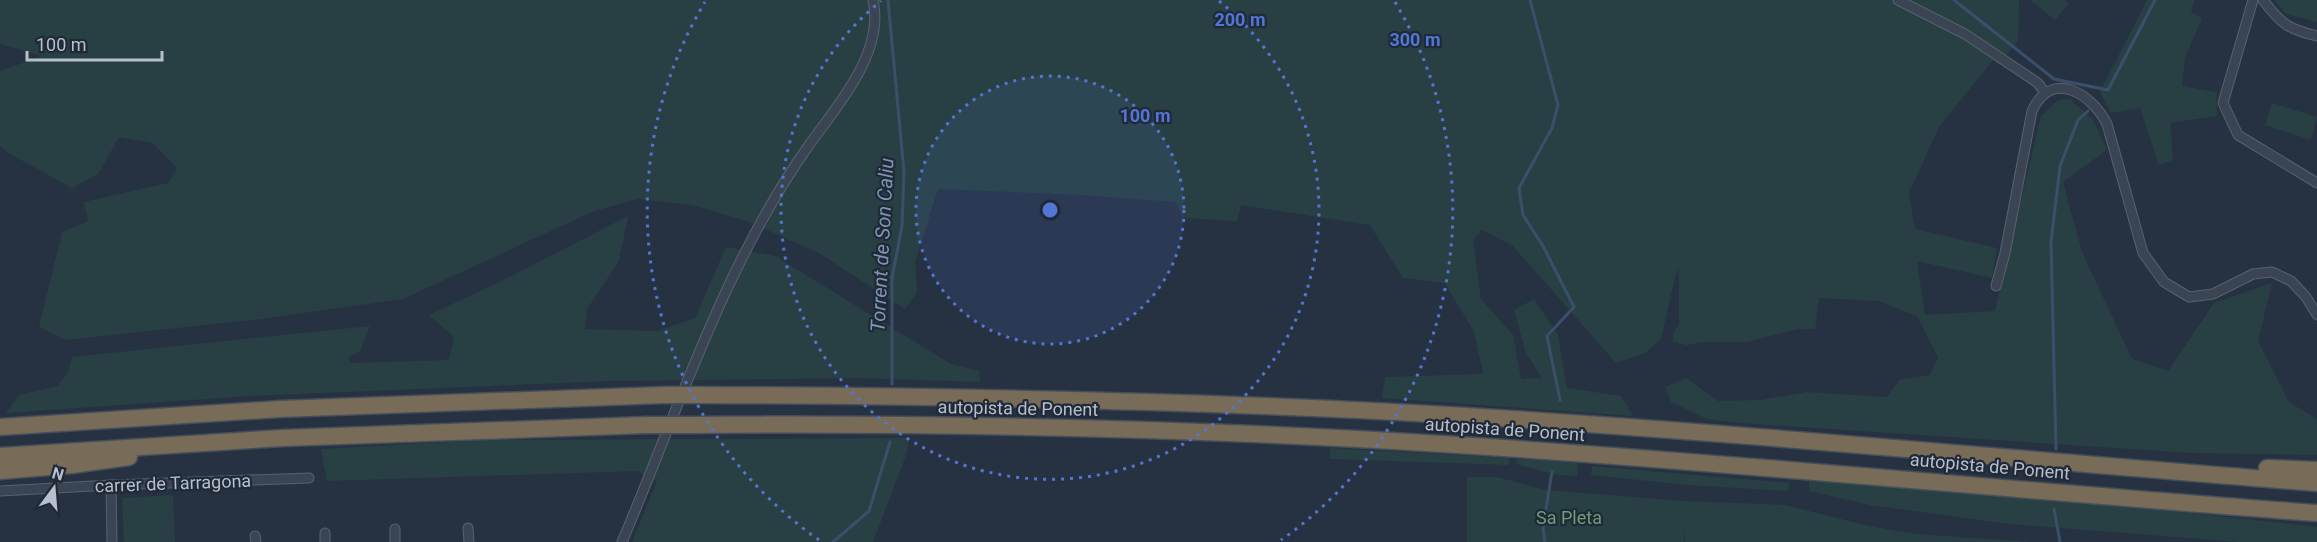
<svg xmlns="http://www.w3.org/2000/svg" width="2317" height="542" font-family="Roboto,sans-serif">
	<rect width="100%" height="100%" fill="#263242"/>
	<!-- green -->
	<path fill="#284043" d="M0,0H2019L2018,41L1999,65L1993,60L1939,127L1909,193L1915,229L1997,248L1992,278L1917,261L1925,315L1995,311L2041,116L2058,100L2070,99L2094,121L2107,150L2063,182L2082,252L2132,359L2168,371L2214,303L2272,283L2258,341L2289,402L2317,419V455L2191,453L1740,423L1707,419L1671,402L1665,387L1686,378L1718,401L1761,400L1806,392L1887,397L1899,380L1930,375L1938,357L1917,316L1879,301L1819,298L1815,329H1797L1747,342H1703L1686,345L1673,342V332L1679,325V268L1675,277L1661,339L1645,353L1616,363L1513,246L1482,230L1473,240L1481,299L1513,335L1521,379L1542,378L1526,353L1514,310L1534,299L1558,335L1567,388L1621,396L1633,416L1382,398L1385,377L1483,374L1474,332L1445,283L1403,278L1370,225L1241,205L1237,221L1183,218L1176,202L1081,195L938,189L915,262L917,293L905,309L819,253L747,221L692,205L638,199L594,211L403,299L261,319L65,340L39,327L62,232L88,221L84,202L168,183L177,168L153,143L119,137L98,174L72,188L10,154L0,146V71L42,56L0,44Z
		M2030,0H2065L2069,3L2055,20Z
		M2147,0H2194L2191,12L2202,18L2185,58L2182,86L2216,92L2217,116L2170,123L2173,160L2159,165L2140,108L2111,113L2100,92Z
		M2274,0H2317V22L2286,14Z
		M2272,103L2317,117L2311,140L2265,125Z
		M628,216L619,261L587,309L585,329L657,331L695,318L726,247L775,256L951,364L979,371L980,382L856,378L611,381L249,396L6,413L19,395L58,386L68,372L72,357L370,326L360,351L348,358L351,363L449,360L454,337L429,315L506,279Z
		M910,438L905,458L873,542H632L657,481L638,471L327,481L321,449L489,440Z
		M1330,448L1509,458V465L1330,459Z
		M1517,459L1578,463L1577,476L1557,475L1516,464Z
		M1592,466L1789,483L1788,491L1687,485L1591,475Z
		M1467,477H1497L1546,490L1684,501L1785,505L1869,526L1916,534L2032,542H1685V528L1684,542H1467Z
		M1809,479L2126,506L2317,527V542H2239L2009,524L1870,505L1809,491Z
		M173,495L175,542H124L122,498Z"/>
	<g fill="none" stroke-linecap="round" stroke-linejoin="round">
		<!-- stream -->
		<path stroke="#3b4f6b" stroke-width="3" d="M888,0L904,172L902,226L892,278V384
			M1530,0L1558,105L1552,128L1519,188L1523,215L1543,246L1574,307L1547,336L1560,400
			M1954,0L2054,79L2108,90L2155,0
			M2056,449L2051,242L2060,166L2078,120L2088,111
			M2054,509L2060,542
			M833,542L869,511L890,442
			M1545,542L1543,527L1552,472"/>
		<!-- street casing -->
		<g stroke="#58626f" stroke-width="11">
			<path id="street" d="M1898,0L1965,34L2038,83L2045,93
				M2253,0L2223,103L2238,135L2317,183
				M2263,0C2281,24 2288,29 2317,36
				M1996,286L2005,253L2032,111C2052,68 2092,94 2107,124L2143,253L2164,282L2189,297L2213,294L2253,274L2272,272L2291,281L2306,297L2317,315
				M111,485L112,542
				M0,491L111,485L309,478
				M468,528L469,542
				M395,529V542
				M325,533V542
				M255,536L256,542
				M622,542C679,408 724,265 809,145C838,105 885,52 873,0"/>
		</g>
		<!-- highway casing -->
		<g stroke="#454f5c" stroke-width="19">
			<path id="highway" d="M697,395C942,396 1186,400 1431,414C1726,431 2022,460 2317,483
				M688,425C939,423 1191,428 1442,444C1734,462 2025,492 2317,513
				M0,427L280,409L664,395
				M0,456L283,438L646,425
				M2267,468L2317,470
				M0,471L72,465L129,457"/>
		</g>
		<!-- street -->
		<use href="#street" stroke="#3a4452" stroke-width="9"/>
		<!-- highway -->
		<use href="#highway" stroke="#786b57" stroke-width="16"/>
		<!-- highway-bridge casing -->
		<g stroke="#454f5c" stroke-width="19" stroke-linecap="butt">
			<path id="highway-bridge" d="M664,395H697
				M646,425H688"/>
		</g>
		<!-- highway-bridge -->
		<use href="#highway-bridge" stroke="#786b57" stroke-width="16"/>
	</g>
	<!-- distance rings -->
	<circle cx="1050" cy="210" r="134" fill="#5376d4" fill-opacity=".12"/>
	<g fill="none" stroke="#5376d4" stroke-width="3" stroke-dasharray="3 6">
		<circle cx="1050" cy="210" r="134"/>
		<path d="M1219 1A269 269 0 1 1 881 1"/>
		<path d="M819 540A403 403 0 0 1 705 2M1395 2A403 403 0 0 1 1281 540"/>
	</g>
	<g text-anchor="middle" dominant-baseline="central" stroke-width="4.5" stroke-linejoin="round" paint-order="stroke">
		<!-- street labels -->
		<g font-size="18" fill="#b7bfcc" stroke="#1f2937">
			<text transform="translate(1018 408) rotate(1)">autopista de Ponent</text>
			<text transform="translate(1505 429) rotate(4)">autopista de Ponent</text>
			<text transform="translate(1990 466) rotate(5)">autopista de Ponent</text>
			<text transform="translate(173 483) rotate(-2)">carrer de Tarragona</text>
		</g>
		<!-- park labels -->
		<g font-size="18" fill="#6e9d79" stroke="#1f2937">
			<text x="1569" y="517">Sa Pleta</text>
		</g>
		<!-- water labels -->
		<g font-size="20" font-style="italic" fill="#7e95b3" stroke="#1f2937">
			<text transform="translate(882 245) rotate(-87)">Torrent de Son Caliu</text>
		</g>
	</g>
	<circle cx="1050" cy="210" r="9" fill="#5376d4" stroke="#1f2937" stroke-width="3"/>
	<g font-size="18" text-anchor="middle" font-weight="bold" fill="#5376d4" stroke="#1f2937" stroke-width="4.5" stroke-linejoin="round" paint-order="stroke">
		<text x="1240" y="26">200 m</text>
		<text x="1415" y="46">300 m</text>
		<text x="1145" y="122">100 m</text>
	</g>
	<!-- north arrow -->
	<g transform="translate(54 488) rotate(16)" stroke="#1f2937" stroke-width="4.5" paint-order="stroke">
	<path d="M0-4.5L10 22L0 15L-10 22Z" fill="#b7bfcc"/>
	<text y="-9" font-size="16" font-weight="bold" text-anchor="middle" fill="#b7bfcc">N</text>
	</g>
	<!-- scale -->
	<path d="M27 51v9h135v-9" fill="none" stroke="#b7bfcc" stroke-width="3"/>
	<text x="36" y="51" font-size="18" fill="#b7bfcc" stroke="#1f2937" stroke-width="4.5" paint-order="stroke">100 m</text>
</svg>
